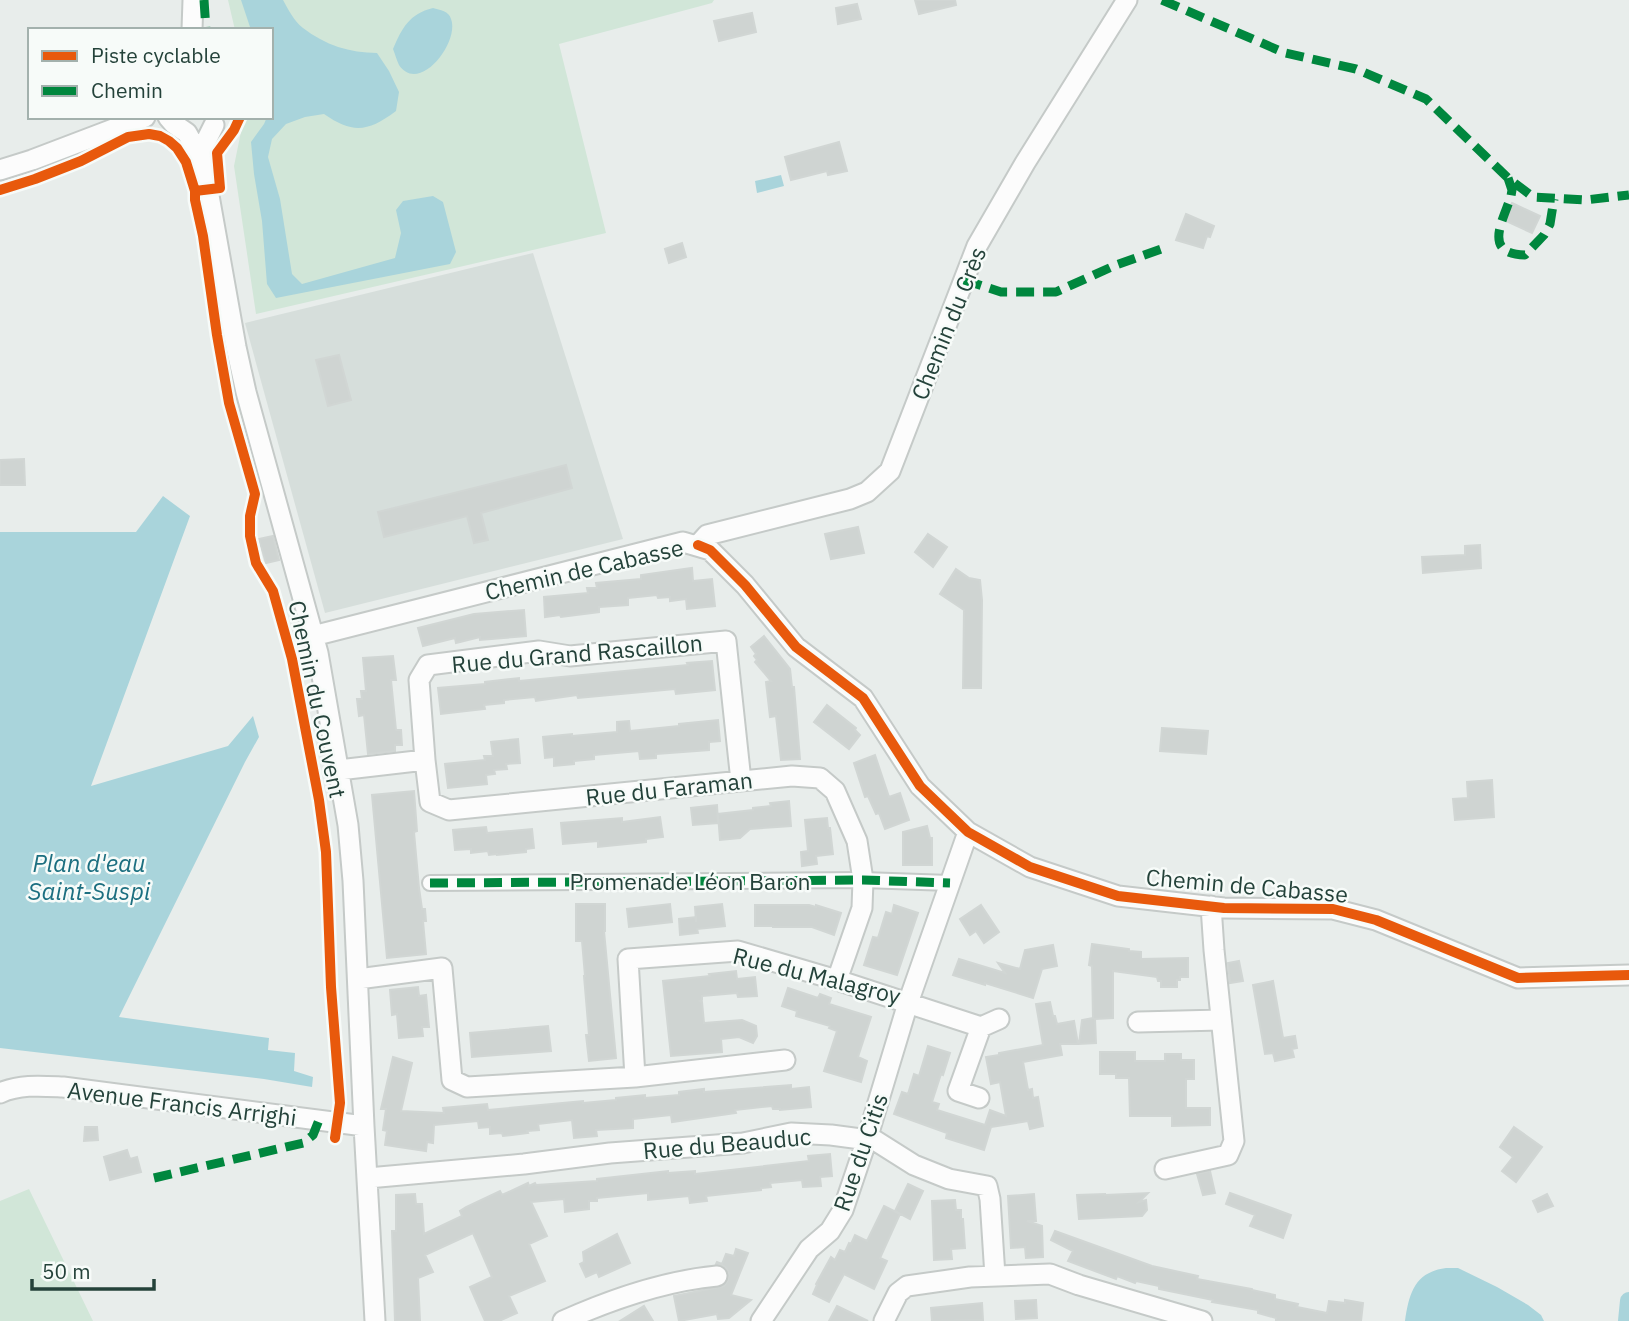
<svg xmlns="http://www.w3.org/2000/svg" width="1629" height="1321" font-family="'IBM Plex Sans',sans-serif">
	<rect width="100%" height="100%" fill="#e8edeb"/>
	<!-- built -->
	<path fill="#d6dedb" d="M533,253L623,539L325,613L245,323Z"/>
	<!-- green -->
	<path fill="#d1e6d8" d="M228,0H714L712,3L559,44L606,233L256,314L234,166L244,117H271V30H235Z
		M29,1189L93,1321H0V1201Z"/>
	<!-- water -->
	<path fill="#a9d4db" d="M241,0H283C288,9 294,21 303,28C325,45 350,53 377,53L389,71L399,92L396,111C368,132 353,134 324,114L305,117L286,124L272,139L268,157L280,199L292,274L302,284L395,258L401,233L396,210L403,201L433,196L443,202L456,252L450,264L276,298L267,284L262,221L254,174L251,142L264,124L267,117H271V30H251Z
		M433,8C440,10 449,11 451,19C460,42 419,95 399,65C397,61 395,54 393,49C402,28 409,14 433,8Z
		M781,175L784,186L757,193L755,181Z
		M163,496L190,516L91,786L228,746L253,716L259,737L245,762L119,1017L269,1038L268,1050L295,1053L294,1071L313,1077L312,1087L264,1079L0,1048V532H136Z
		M1446,1268H1458L1497,1287L1528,1305L1541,1315L1544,1321H1405C1409,1293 1415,1272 1446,1268Z"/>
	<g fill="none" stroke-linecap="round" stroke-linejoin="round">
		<!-- canal -->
		<path stroke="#a9d4db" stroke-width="18" d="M1627,1321L1629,1301"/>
	</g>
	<!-- building -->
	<path fill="#cfd4d2" stroke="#d1d6d4" stroke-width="2" d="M915,0H955L956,5L919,14Z
		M857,4L861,19L838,24L836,8Z
		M752,13L756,32L719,41L714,21Z
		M839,142L847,171L828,175L827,171L791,180L785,157Z
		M1512,203L1540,216L1532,233L1504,220Z
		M1186,214L1214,226L1210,237L1207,236L1203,248L1176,240Z
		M682,243L686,257L669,263L665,249Z
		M339,355L351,400L328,406L316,360Z
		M24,459L25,485H0V460Z
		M566,465L572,488L481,513L488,540L474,543L467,516L384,537L378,512Z
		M858,527L864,553L831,559L825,534Z
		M928,534L947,547L933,567L915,552Z
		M273,536L279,560L266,563L259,539Z
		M1480,545L1481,568L1423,573L1422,557L1465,555V546Z
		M692,568L693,581L712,579L715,606L687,609L686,599L670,601V597L658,598L657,595L628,598V605L599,607V612L561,617L560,615L545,617L544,597L588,593L587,588H597L596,583L641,579V575Z
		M956,569L969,578L980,580L982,600L981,688H963L964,610L940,594Z
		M524,610L526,636L480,640V637L456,643L455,638L423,646L418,628L474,614Z
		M764,636L790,669L792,687H794L800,759L781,760L776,716L770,717L766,682L771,681L755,662L757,660L754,656L756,654L751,647Z
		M393,656L396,680H391L396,730H401L402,745H395V751L368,754L364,715L359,716L357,699H362L361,691H366L363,658Z
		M712,661L715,690L676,694L675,689L578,698L577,695L536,701L535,697L504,700V703L484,705L485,709L441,714L438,688L485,684V682L519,678V681L688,665L687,663Z
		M827,705L856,728L855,730L860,735L849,749L814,722Z
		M718,720L720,741L709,742V750L656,754V758L640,759L639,751L594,755V759L574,761V764L554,766V757L545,758L543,737L572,734V736L617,732V722L629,721L630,731L679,726V724Z
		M1162,728L1208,731L1206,754L1160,751Z
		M518,739L520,763L506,764L507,769L494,770L495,774L486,775L487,784L448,788L445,764L485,760L484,756H493L491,742Z
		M875,755L889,797L900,793L909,820L885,829L879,813L876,814L868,796L865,797L854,763Z
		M1492,780L1494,817L1455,820L1453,799L1468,798L1467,782Z
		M414,791L417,831L414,832L419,888L422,909H425L426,921H423L426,954L387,958L372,795Z
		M789,801L791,826L750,829L740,838L720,840L718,814L753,810V808L771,806L770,803Z
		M717,805L718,823L693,825L691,808Z
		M660,817L663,837L646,839V842L598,847V841L563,844L561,823L622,818V822Z
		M827,818L828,828H830L833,854L816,856L817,864L802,866L801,852L808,851L805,820Z
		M927,826L930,838H932V865H903V832Z
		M486,827L487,833L532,829L534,848L526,849V852L497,855V854L489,855L488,851L471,853V849L455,850L453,830Z
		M576,904H605V931H604L616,1058L589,1061L586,1035H589L584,976H585L582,941H576Z
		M670,904L672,922L629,927L627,909Z
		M722,904L725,926L697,929L698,933L680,935L679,919L696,917V922L695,907Z
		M755,905H809L816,907V905L841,913L834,935L812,927H773V926H755Z
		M894,905L918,913L897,975L864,965L873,937L878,938L886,912L892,914Z
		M981,905L999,932L984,943L976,931L970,935L960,919Z
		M1092,944L1129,949V951L1141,952V959L1188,958V977H1180V980H1177V987H1161V981H1158L1157,977L1113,971V1018L1095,1019L1096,1043L1079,1044L1082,1020L1093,1018L1092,966L1089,965Z
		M1053,945L1057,966L1042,969L1033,998L985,983V985L953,975L959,959L1005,973L998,963L1020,969L1025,950Z
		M1239,961L1243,981L1230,983L1228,963Z
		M736,971L737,979L755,977L757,996L738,997L737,993L702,996V1000L700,1001L702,1002L704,1023L742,1020L756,1026L757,1036L753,1043L739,1037L721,1039L722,1052L671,1056L663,981L710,976L709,974Z
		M1273,981L1283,1038L1295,1036L1297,1048L1292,1049L1294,1057L1275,1061L1273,1053L1265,1054L1253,985Z
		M418,987L419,996L426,995L429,1027H422L423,1036L399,1038L397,1014L392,1015L390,990Z
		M788,988L818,998L820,994L831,998L829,1004L871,1017L858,1057L867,1061L861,1082L824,1071L837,1031L829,1028L830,1026L796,1016L797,1011L782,1006Z
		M1050,1002L1053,1016H1055L1057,1024L1074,1021L1078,1044H1060L1062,1055L1023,1062L1028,1090L1032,1089L1033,1098L1038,1097L1043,1126L1030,1129L1028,1121L991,1127L984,1150L946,1138L947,1133L894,1114L902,1092L908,1094L914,1074L919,1076L928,1046L950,1053L943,1075L941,1074L932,1102L939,1104L937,1110L985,1125L990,1110L1006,1116L1000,1082L991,1084L986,1057L999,1055V1053L1043,1045L1036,1004Z
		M548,1026L551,1051L472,1057L470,1033Z
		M1100,1052H1135V1061H1165V1054H1181V1060H1194V1079H1186V1108H1210V1125L1172,1126V1116H1130L1129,1078H1116V1074H1100Z
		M393,1057L412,1063L401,1111L444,1113L443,1108L487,1104L488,1110L583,1101V1103L616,1100V1098L645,1095V1098L679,1095V1092L704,1089V1092L791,1085V1089L809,1087L811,1107L780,1110V1109H773L772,1106L735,1110L736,1113L672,1122L671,1115L633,1119V1128L596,1130L597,1136L574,1138L572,1120L538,1124L539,1130L527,1131L528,1133L503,1136L502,1133L490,1134V1127L479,1128L478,1121L434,1125L433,1143L427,1142L426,1151L385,1145L387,1131L383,1130L386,1109H381Z
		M85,1127H97L98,1140L84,1141Z
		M1514,1127L1542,1147L1516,1182L1502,1171L1513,1157L1500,1147Z
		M127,1150L130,1159L137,1157L141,1172L110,1180L104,1157Z
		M830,1154L832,1176L820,1177L821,1186L803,1187L802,1180L770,1183L771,1187L761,1188V1190L706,1196L707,1201L690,1203L689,1196L648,1200V1193L597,1198V1201H589V1209L565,1212L564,1199L531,1202L547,1236L529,1244L545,1281L509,1296L517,1313L499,1321H485L470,1287L492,1277L473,1233L425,1255L433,1272L418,1278L420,1321H395L392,1231H396V1195L415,1194L416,1204H422L424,1234L462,1216L460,1211L466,1207L500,1191L502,1195L528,1183L529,1186L535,1183L536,1185L597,1181V1179L668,1171V1173L695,1171V1174L809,1161L808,1156Z
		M1210,1171L1215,1193L1203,1195L1197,1174Z
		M908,1184L923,1191L910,1219L895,1211Z
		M1148,1193L1139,1202L1146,1200L1147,1210L1142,1216L1079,1219L1077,1195L1105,1194V1195Z
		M1230,1193L1291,1215L1283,1238L1250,1226L1255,1215L1226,1204Z
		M1034,1194L1036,1221H1027L1042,1226L1043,1257L1026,1258L1025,1247L1011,1248L1008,1196Z
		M1547,1194L1553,1206L1538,1212L1533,1201Z
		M955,1200L956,1210H961V1219H963L965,1248L951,1249L952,1259L934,1260L932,1201Z
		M884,1206L900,1214L880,1258L887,1261L874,1289L844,1274L829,1302L813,1294L817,1285L816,1284L831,1257L835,1260L840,1250L845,1252L849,1243L851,1244L855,1235L867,1241Z
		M1055,1231L1152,1266L1198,1276L1197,1279L1252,1289V1290L1275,1295V1299L1298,1304L1297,1307L1327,1313L1329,1301L1345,1303V1300L1363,1303L1361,1321H1276V1318L1258,1313V1310L1212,1302L1213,1300L1159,1289V1286L1136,1281L1135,1283L1117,1276L1116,1279L1068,1261L1073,1251L1051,1240Z
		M617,1234L630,1263L599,1277L597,1272L586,1277L580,1264L584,1262L583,1252Z
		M736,1249L748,1253L731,1295L751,1300L729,1318L718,1319L717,1314L679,1321L674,1296L724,1286L728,1280L729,1274L726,1268L722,1265L716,1264L717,1262L722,1264L726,1254L734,1256Z
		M1036,1300L1037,1318L1016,1319L1015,1301Z
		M982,1303L983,1320L932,1321L931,1308Z
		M644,1306L653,1321H620Z
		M837,1306L868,1321H829Z"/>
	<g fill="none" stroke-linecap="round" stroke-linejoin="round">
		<!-- pedestrian casing -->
		<g stroke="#c5cac8" stroke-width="18">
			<path id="pedestrian" d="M430,883L863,880L950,883"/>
		</g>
		<!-- minor casing -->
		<g stroke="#c5cac8" stroke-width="23">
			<path id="minor" d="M192,30L193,0
				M168,117L174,124L187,133L203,162
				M214,125L206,141L203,162L236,347L246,392L318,653L348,825L353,881L364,1126L375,1321
				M0,170L32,160L145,117
				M698,545L707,535L850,499L867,492L890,471L977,246L1025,163L1127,0
				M313,636L683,542L710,550L745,585L796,647L863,698L920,786L968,832L1030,867L1118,896L1224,908L1333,909L1376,920L1518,978L1629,975
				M425,760L419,680L428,665L539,651L570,656L726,641L741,781
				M339,770L425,760L430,802L449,810L792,776L820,778L835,791L857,841L863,880L862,908L837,980
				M358,979L442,968L452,1080L467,1087L635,1077L628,959L738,951L837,980L981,1027
				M1138,1022L1221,1020
				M635,1077L785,1060
				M0,1093C20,1084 42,1086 63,1087L364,1126
				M979,1098L958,1091L981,1027L999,1019
				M1165,1169L1228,1155L1234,1141L1214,950L1211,906
				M368,1178L524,1164L610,1153L743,1143L791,1133L831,1135L876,1141L914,1165L949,1179L987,1186L990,1199L995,1276
				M563,1321C612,1299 664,1281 717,1276
				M761,1321L809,1249L830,1231L843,1210L867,1139L908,1003L968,832
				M884,1321L898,1293L907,1286L970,1277L1050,1274L1079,1285L1202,1321"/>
		</g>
		<!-- pedestrian -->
		<use href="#pedestrian" stroke="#fcfcfc" stroke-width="14"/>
		<!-- minor -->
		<use href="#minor" stroke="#fcfcfc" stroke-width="19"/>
		<!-- quiet -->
		<path stroke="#00873e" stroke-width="9" stroke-dasharray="18 9" stroke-linecap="butt" d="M204,0L206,30
			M1162,0L1285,53L1356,69L1426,99L1508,178L1533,197L1585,200L1629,195
			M1508,178L1512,190L1511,196C1503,221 1482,254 1525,255L1544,235L1550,224L1554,199
			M964,280L1001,292H1056L1116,265L1167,247
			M430,883L863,880L950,883
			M154,1178L303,1143L313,1135L319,1120"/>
		<!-- cycleway casing -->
		<g stroke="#f7fbf9" stroke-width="15">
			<path id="cycleway" d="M0,190L35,179L81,161L128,137L149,134L160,136L169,141L177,148L186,162L195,191V200L203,236L217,335L229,403L255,494L250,516V536L256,563L273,591L292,659L319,800L326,852L331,987L340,1103L335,1138
				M195,191L220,188L217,153L234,130L240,117
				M698,545L710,550L745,585L796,647L863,698L920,786L968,832L1030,867L1118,896L1224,908L1333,909L1376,920L1518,978L1629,975"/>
		</g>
		<!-- cycleway -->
		<use href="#cycleway" stroke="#e8590c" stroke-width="10"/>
	</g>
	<g text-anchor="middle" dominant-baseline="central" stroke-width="5" stroke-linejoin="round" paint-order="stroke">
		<!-- street labels -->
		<g font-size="23" fill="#24423a" stroke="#f7fbf9">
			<text transform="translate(948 323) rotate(-68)">Chemin du Crès</text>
			<text transform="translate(584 569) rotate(-13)">Chemin de Cabasse</text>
			<text transform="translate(577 653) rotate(-5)">Rue du Grand Rascaillon</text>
			<text transform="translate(318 699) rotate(78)">Chemin du Couvent</text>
			<text transform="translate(669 788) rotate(-6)">Rue du Faraman</text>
			<text x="690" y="881">Promenade Léon Baron</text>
			<text transform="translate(1247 885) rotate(5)">Chemin de Cabasse</text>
			<text transform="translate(817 975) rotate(14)">Rue du Malagroy</text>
			<text transform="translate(182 1103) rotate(7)">Avenue Francis Arrighi</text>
			<text transform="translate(727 1143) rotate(-5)">Rue du Beauduc</text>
			<text transform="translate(860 1152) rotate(-71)">Rue du Citis</text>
		</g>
		<!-- water labels -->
		<g font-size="24" font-style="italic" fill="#1c6f80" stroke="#f7fbf9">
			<text x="89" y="863">Plan d'eau<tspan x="89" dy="28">Saint-Suspi</tspan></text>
		</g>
	</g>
	<!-- legend -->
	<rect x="28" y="28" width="245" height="91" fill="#f7fbf9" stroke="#a3b1ad" stroke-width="2"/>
	<rect x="42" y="51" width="35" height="10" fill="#e8590c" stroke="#a3b1ad" stroke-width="2"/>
	<text x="91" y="63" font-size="21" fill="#24423a">Piste cyclable</text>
	<rect x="42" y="86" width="35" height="10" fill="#00873e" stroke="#a3b1ad" stroke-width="2"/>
	<text x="91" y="98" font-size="21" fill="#24423a">Chemin</text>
	<!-- scale -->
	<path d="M32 1279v10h122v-10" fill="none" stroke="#24423a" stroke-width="3.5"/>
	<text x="42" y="1279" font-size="21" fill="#24423a" stroke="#f7fbf9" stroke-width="5" paint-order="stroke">50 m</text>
</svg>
